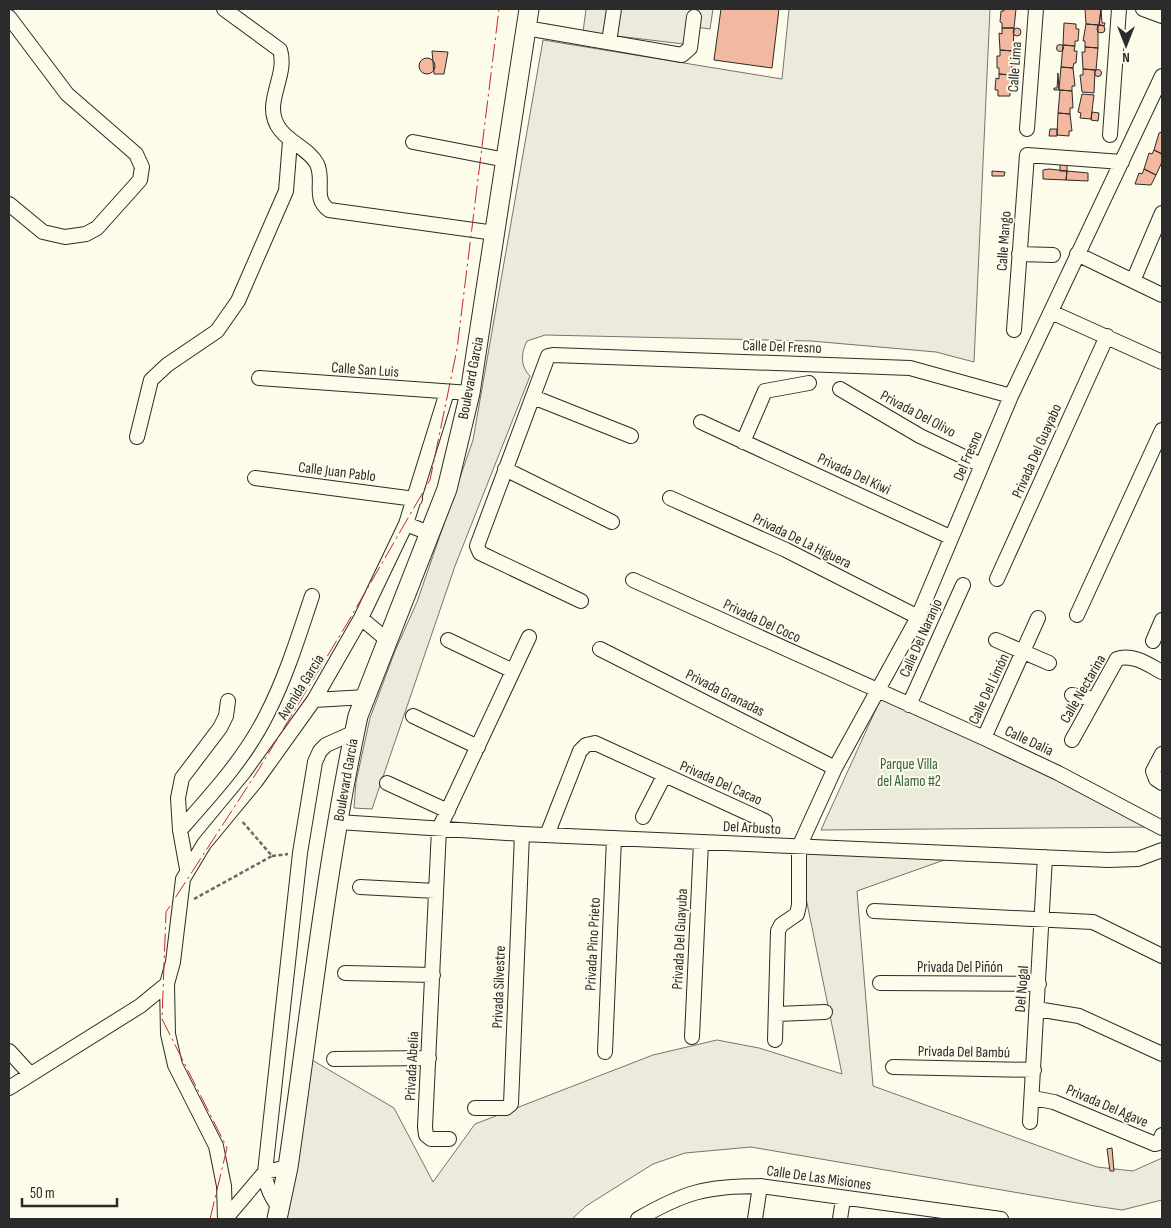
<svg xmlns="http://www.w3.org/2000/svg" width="1171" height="1228" font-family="'Sofia Sans Condensed',sans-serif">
	<rect width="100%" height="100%" fill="#fdfbea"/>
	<!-- green -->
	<path fill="#ecebdb" stroke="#74746e" d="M789,9H990L974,362L936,352L811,341L545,335L527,341C521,353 520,366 530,376L455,566L372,809L354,808L356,782L370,718L395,651L417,602L473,440L543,40L782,79Z
		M882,696L1156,827L821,830Z
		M799,847L961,854L857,891L873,1086L1097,1167L1133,1171L1162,1158V1200L1122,1210L1095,1206L751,1147L685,1153L653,1164L586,1206L572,1219H281L312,1060L394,1108L433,1182L475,1124L653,1055L717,1040L759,1048L842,1074L799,864Z"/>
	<!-- parking -->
	<path fill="#eceadb" stroke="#74746e" d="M586,9H713L710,29L695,27L692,45L583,32Z"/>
	<!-- building -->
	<path fill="#f2b8a0" stroke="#2b2b2b" d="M721,9H779L772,68L714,60Z
		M1004,9H1016L1014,28H1002V23L1000,22L1001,11H1004Z
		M1085,9H1101L1099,25L1086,24Z
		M1101,9L1102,23H1105L1104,26L1099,25Z
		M1064,23L1076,24V29H1079L1078,41H1075V46L1063,45Z
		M1086,24L1098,25V48L1085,47V41H1083Z
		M1097 29a4 4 0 1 1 8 0a4 4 0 1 1-8 0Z
		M1002,28H1014L1013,51L1000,50L999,33L1002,34Z
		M1013 32a4 4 0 1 1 8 0a4 4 0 1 1-8 0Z
		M1056.5 48a3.5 3.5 0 1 1 7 0a3.5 3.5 0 1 1-7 0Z
		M1063,45L1075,46L1074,51H1077L1076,63H1074L1073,68L1061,67Z
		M1085,47L1098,48L1096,70L1083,69L1082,52H1085Z
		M1000,50L1013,51L1011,75L999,74V68H997V56H1000Z
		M432,51L448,52L444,74H434Z
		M1013,57H1015L1014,72H1017V75H1011Z
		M419 66a8 8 0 1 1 16 0a8 8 0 1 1-16 0Z
		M1061,67L1073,68L1075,86H1072V91L1059,90Z
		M1083,69L1095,70L1094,93L1082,92L1080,75H1083Z
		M1094.5 73a3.5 3.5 0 1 1 7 0a3.5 3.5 0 1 1-7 0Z
		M1058,73L1059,90H1054V88H1057Z
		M999,74L1010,75V96H998V90H995L996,78L999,79Z
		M1010.5 78a3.5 3.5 0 1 1 7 0a3.5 3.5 0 1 1-7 0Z
		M1060,90L1072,91L1073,108H1070V114L1058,113Z
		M1082,94L1094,95L1091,119L1080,118L1081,113L1078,112Z
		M1092,112L1099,113L1098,121L1091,120Z
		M1058,113L1070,114L1072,131H1069V136L1057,135Z
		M1050,129H1057V136H1049Z
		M1162,132V154L1154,150L1159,133Z
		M1154,150L1162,154V162L1156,175L1144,169L1149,153L1152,154Z
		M1060,164L1067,165V171H1060Z
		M1049,169L1067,171L1066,180L1043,179V170Z
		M1144,169L1156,175L1151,185L1135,184L1139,173L1142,174Z
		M992,171L1005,172L1004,176H992Z
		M1067,171L1088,173V181L1066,180Z
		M1112,1148L1114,1171H1110L1107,1149Z"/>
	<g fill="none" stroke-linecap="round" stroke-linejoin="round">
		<!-- minor casing -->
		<g stroke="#2b2b2b" stroke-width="16">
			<path id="minor" d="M224,9L280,50C286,69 274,88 273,107C272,139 307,144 317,164C325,181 312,198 329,210L495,233
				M1143,9L1162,16
				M9,17L67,94L136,154L142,167L140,180L97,228L86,234L65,237L43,232L9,204
				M526,28L682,55L690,48L694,17
				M609,42L614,9
				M1027,129L1036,9
				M1110,135L1119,9
				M413,142L506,160
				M1019,254L1053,255
				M1077,254L1162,295
				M1133,281L1162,213
				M1051,312L1162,362
				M1014,330L1027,155L1122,162
				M259,378L470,393
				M840,389L920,436L981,465
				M533,397L631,436
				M701,422L950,537
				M137,437L151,380L167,365L217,331L238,301L286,191L290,141
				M743,442L765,391L809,383
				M505,469L612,522
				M255,478L415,499
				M670,498L786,550L918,617
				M406,524L429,533
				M997,579L1107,336
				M633,580L984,738L1058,773L1162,828
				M581,601L480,553L477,546L548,356L553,355L910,368L1011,396
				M1077,615L1162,430
				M361,618L387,640
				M448,640L513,671
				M996,640L1049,663
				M1153,641L1162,620
				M600,649L835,768
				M1072,695L1094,699
				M314,700L366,697
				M909,705L963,585
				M413,716L478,747
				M984,738L1038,618
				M1072,740L1117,659C1132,653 1149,665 1162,672
				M1162,754L1153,771L1156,779L1162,783
				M387,783L448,811
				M643,817L664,776
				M338,822L522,834L1108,860L1138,859L1162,850
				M180,830L178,798L182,778L220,728L226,716L228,701
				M547,835L580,751L586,745L595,743L765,821
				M187,869L180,830C212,794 246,757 267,714C286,677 299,635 312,596
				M360,887L436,891
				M874,911L1093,922L1162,956
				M345,973L433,975
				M880,983L1039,984
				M1037,1009L1079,1016L1162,1054
				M777,1014L825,1012
				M692,1037L701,842
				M775,1040L778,931L781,925L797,914L799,905V847L835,768L918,617L1011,396L1162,76
				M9,1051L30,1074
				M605,1052L614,838
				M334,1059L429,1058
				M893,1067L1034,1070
				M9,1088L140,1006L167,984
				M1033,1098L1054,1102L1155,1144L1159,1143L1162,1135
				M475,1108H506L511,1104L522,834
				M1030,1122L1045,857
				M449,1139H431L426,1135L425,1127L439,829L529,637
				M280,1209C271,1197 266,1187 265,1172L300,853L315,762L320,751L326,745L355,732
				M226,1218L265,1172L288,1167
				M225,1219L224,1186L216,1146L175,1065L168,1034L167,984L173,962L183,879L204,844L256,781L314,700L361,618L406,524L447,392
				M638,1219C685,1192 706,1186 760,1186L1001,1219
				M755,1219L760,1186
				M840,1219L843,1199"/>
		</g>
		<!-- major casing -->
		<g stroke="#2b2b2b" stroke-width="21">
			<path id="major" d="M277,1219L288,1167C310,1017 326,865 358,716L447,489L470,393L529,9"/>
		</g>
		<!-- path -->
		<path stroke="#6a6964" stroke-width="2.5" stroke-dasharray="4 2.5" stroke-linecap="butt" d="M272,856L288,854
			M194,899L272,856L241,820"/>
		<!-- minor -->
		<use href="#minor" stroke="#fdfbea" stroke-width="14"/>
		<!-- major -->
		<use href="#major" stroke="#fdfbea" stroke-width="19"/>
		<!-- power -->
		<path stroke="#c62828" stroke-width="1" stroke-dasharray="18 4 2.5 4" stroke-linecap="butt" d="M210,1219L227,1148L162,1019L166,912L259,769L348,622L430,480L457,349L499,9"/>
	</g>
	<g text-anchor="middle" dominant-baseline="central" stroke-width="4" stroke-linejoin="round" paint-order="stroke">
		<!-- street labels -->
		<g font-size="15" fill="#2b2b2b" stroke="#fdfbea">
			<text transform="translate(1015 67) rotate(-86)">Calle Lima</text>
			<text transform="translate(1004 241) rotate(-86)">Calle Mango</text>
			<text transform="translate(782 347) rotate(2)">Calle Del Fresno</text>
			<text transform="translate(365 370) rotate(4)">Calle San Luis</text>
			<text transform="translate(471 378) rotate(-79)">Boulevard Garcia</text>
			<text transform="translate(918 414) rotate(28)">Privada Del Olivo</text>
			<text transform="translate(1037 451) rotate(-66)">Privada Del Guayabo</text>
			<text transform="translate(968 456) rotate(-67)">Del Fresno</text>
			<text transform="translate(337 472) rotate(7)">Calle Juan Pablo</text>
			<text transform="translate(854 474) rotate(25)">Privada Del Kiwi</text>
			<text transform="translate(802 541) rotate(26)">Privada De La Higuera</text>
			<text transform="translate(762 621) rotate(25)">Privada Del Coco</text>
			<text transform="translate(921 638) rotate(-66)">Calle Del Naranjo</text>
			<text transform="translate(301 687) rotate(-58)">Avenida García</text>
			<text transform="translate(989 689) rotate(-65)">Calle Del Limón</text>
			<text transform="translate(1083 689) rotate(-60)">Calle Nectarina</text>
			<text transform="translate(725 693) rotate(27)">Privada Granadas</text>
			<text transform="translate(1029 741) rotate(25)">Calle Dalia</text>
			<text transform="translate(346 780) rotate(-80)">Boulevard García</text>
			<text transform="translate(721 783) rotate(24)">Privada Del Cacao</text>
			<text transform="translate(752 828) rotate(3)">Del Arbusto</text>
			<text transform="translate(680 939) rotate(-87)">Privada Del Guayuba</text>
			<text transform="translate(593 944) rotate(-87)">Privada Pino Prieto</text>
			<text x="960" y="967">Privada Del Piñón</text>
			<text transform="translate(499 987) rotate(-88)">Privada Silvestre</text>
			<text transform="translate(1022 989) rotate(-86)">Del Nogal</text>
			<text transform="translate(964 1052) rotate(1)">Privada Del Bambú</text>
			<text transform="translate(412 1066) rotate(-87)">Privada Abelia</text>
			<text transform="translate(1107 1106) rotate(23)">Privada Del Agave</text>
			<text transform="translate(819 1178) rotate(8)">Calle De Las Misiones</text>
		</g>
		<!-- park labels -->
		<g font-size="15" fill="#34623c" stroke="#fdfbea">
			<text x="909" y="764">Parque Villa<tspan x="909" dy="17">del Alamo #2</tspan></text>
		</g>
	</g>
	<!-- border -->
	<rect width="1171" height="1228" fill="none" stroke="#2b2b2b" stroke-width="20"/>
	<!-- north arrow -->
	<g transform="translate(1126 45) rotate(180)" stroke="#fdfbea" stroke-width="4" paint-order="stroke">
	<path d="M0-4L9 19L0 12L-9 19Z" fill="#2b2b2b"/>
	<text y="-8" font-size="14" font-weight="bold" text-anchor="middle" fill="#2b2b2b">N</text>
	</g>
	<!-- scale -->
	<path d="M22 1198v8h95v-8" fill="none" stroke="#2b2b2b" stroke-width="2.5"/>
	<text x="30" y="1198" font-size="15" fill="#2b2b2b" stroke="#fdfbea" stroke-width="4" paint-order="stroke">50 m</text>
</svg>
